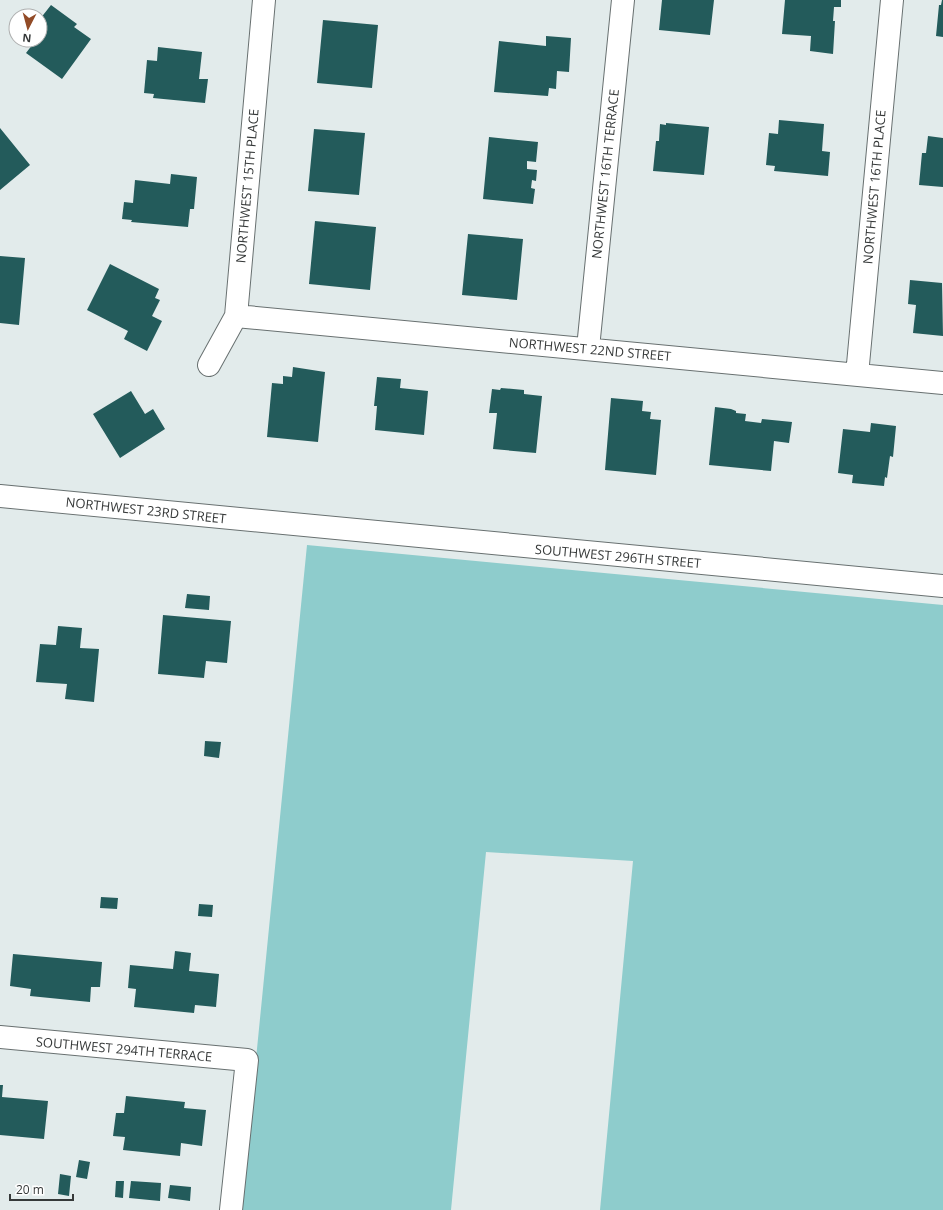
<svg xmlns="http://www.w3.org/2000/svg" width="943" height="1210" font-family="'Open Sans',sans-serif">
	<rect width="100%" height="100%" fill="#e2ebeb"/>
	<!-- green -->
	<path fill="#8ecccc" d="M307,545L943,605V1210H600L633,861L486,852L451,1210H241Z"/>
	<!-- building -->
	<path fill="#235b5b" d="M662,0H714L710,35L659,30Z
		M785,0H841V7H834L833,21H835L833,54L810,51L811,36L782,34Z
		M942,0H943V37L936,36L939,5H941Z
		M51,5L77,24L74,27L91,39L62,79L26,53L36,40H40V34L43,30L40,28V19Z
		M323,20L378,25L372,88L317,83Z
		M546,36L571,38L569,72L557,71L556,89L549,88L548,96L494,92L499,41L546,46Z
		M158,47L202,52L199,79H208L205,103L153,98L154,94L144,93L147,60L157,61Z
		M779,120L824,124L822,151L830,152L828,176L774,171L775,166L766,165L769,133L778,134Z
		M666,123L709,127L704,175L653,171L656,141H659L660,124L666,125Z
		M0,128L30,165L0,190Z
		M314,129L365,133L359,195L308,191Z
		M928,136L943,138V187L919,185L922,153H926Z
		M489,137L538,142L536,162L527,161V169L537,170L536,181L532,180L531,188L535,189L533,204L483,199Z
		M171,174L197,177L194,209H190L188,227L131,222L132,220L122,219L124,202L133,203L135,180L170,184Z
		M315,221L376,227L370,290L309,284Z
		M468,234L523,239L517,300L462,295Z
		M0,256L25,258L19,325L0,323Z
		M110,264L159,289L155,298L160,300L152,316L162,321L147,351L124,339L128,331L87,310Z
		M910,280L942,283L943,336L913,333L916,305L908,304Z
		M293,367L325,372L318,442L267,437L272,383L283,384V376L292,377Z
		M377,377L401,379L400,388L428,391L424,435L375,430L377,406H374Z
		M501,388L524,390V394L542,396L536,453L493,449L497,413H489L492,389L500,390Z
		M131,391L145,414L153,409L165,429L120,458L93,414Z
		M611,398L643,401L642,411L651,412L650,419L661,420L656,475L605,470Z
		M715,407L731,409L736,411V413L746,414L745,421L761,423L762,419L792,422L789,443L774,441L771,471L709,465Z
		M871,423L896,426L893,457L890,456L887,478L885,477L884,486L852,483L853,475L838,473L843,429L870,432Z
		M187,594L210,596L209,610L185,608Z
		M163,615L231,621L227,663L206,661L204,678L158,674Z
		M58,626L82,628L80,648L99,649L94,702L65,699L67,684L36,682L40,644L56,645Z
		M205,741L221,742L219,758L204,756Z
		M101,897L118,898L117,909L100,908Z
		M199,904L213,905L212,917L198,916Z
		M175,951L191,953L189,971L219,974L216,1007L195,1005L194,1013L134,1007L136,989L128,988L130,965L173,969Z
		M13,954L102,962L100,987H91L90,1002L30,996L31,989L10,986Z
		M0,1085H3L2,1097L48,1101L44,1139L0,1135Z
		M126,1096L185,1102L184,1108L206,1110L202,1146L181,1143L180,1156L123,1150L125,1137L113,1136L116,1113H124Z
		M79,1160L90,1162L87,1179L76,1177Z
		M60,1174L71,1176L69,1196L58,1194Z
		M116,1181H124L123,1198L115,1197Z
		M131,1181L161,1183L160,1201L129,1198Z
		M170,1185L191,1187L190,1201L168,1198Z"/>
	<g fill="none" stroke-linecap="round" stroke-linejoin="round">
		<!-- minor casing -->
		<g stroke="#687070" stroke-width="24">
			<path id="minor" d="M236,316L943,383
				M588,348L623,0
				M209,365L236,316L264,0
				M857,375L892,0
				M0,1037L247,1060L231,1210"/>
		</g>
		<!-- tertiary casing -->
		<g stroke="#687070" stroke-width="24">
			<path id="tertiary" d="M0,496L943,586"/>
		</g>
		<!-- minor -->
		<use href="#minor" stroke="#fff" stroke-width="22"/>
		<!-- tertiary -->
		<use href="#tertiary" stroke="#fff" stroke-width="22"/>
	</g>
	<g text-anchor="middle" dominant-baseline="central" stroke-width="4" stroke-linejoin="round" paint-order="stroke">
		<!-- street labels -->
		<g font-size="13" fill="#363939" stroke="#fff">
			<text transform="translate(605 174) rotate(-84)">NORTHWEST 16TH TERRACE</text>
			<text transform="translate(247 186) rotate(-85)">NORTHWEST 15TH PLACE</text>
			<text transform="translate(874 187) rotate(-85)">NORTHWEST 16TH PLACE</text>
			<text transform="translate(590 349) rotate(5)">NORTHWEST 22ND STREET</text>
			<text transform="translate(146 510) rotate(6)">NORTHWEST 23RD STREET</text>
			<text transform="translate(618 556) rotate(5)">SOUTHWEST 296TH STREET</text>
			<text transform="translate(124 1049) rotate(5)">SOUTHWEST 294TH TERRACE</text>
		</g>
	</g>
	<!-- north arrow -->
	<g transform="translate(28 28) rotate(186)"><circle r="19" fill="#ffffff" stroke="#afb0b0"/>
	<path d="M0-3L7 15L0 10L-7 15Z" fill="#924b27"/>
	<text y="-6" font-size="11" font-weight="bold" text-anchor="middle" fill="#363939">N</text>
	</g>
	<!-- scale -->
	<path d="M10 1194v6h63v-6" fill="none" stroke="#363939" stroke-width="2"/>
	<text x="16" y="1194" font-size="12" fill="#363939" stroke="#ffffff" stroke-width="3" paint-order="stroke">20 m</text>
</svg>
